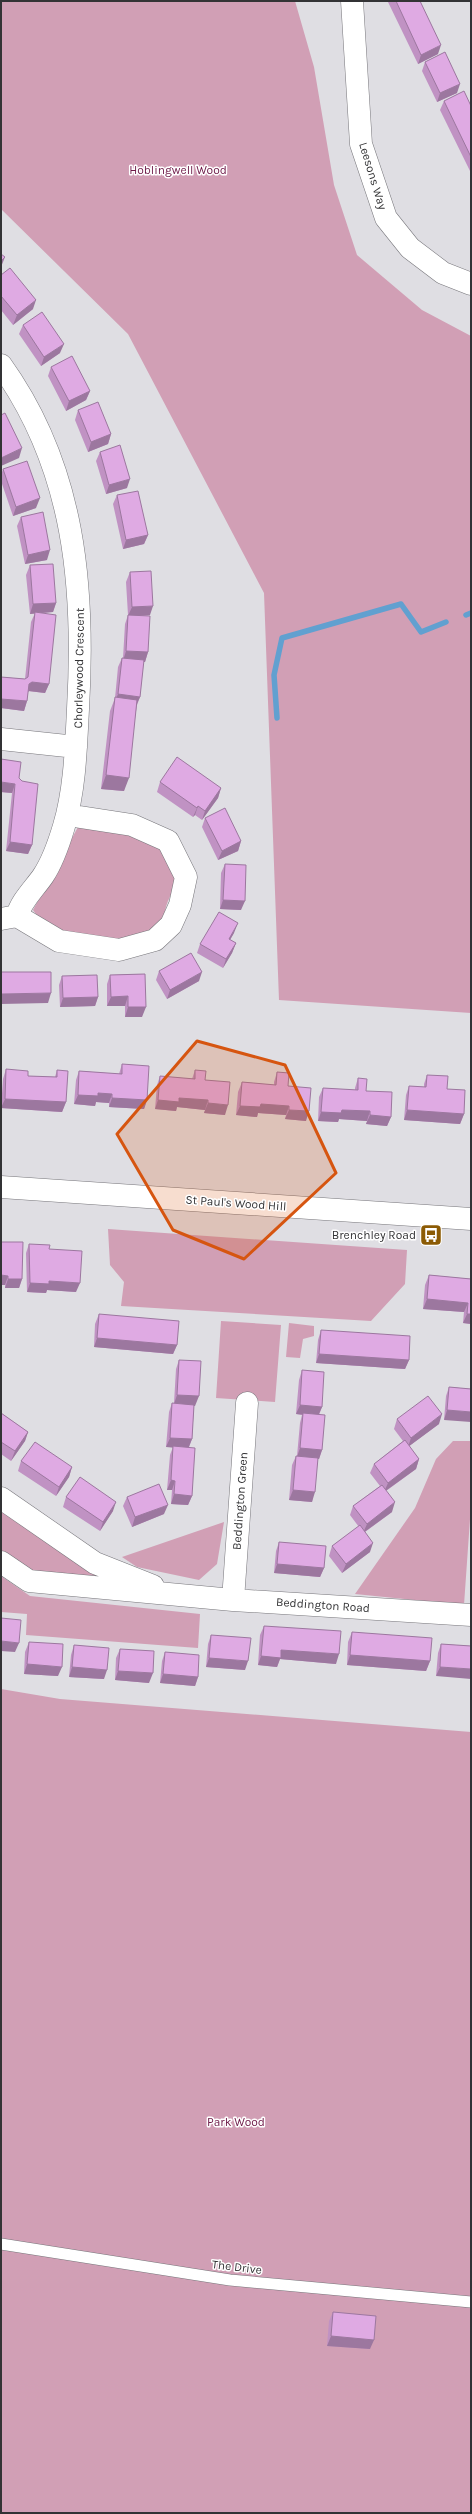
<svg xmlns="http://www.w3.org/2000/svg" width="472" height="2514" font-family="Karla,sans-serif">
	<rect width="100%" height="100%" fill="#dfdee3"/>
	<!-- green -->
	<path fill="#d19fb5" d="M1,1H295L314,67L334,185L357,255L422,310L471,336V1013L279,1000L264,593L128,334L1,209Z
		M87,823L162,844L179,882C169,896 164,906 164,923L141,939L86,942L41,921L33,910L78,827Z
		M108,1229L407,1250L405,1284L371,1321L121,1306L124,1282L110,1265Z
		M221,1321L281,1325L275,1402L216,1398Z
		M289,1323L314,1326V1336L303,1339L300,1358L286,1357Z
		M453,1441H471V1505L464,1605L355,1594L415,1508L436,1459Z
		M1,1503L120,1583L32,1574L1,1552Z
		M224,1522L217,1564L199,1580L137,1567L122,1557Z
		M1,1576L30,1596L200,1614L198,1648L26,1635L27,1614L1,1612Z
		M1,1689L60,1699L471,1732V2513H1Z"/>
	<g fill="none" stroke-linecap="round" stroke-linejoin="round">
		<!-- stream -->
		<path stroke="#61a0d0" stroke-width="5.5" d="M466,615L471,613
			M277,718L274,675L282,638L401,604L421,632L446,622"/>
		<!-- service casing -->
		<g stroke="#77767b" stroke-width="12">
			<path id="service" d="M1,2244L230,2280L471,2302"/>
		</g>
		<!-- minor casing -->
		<g stroke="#77767b" stroke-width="23">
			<path id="minor" d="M352,1L361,144L386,218L410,248L443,273L471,284
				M1,365C75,468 85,587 78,709C76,747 75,789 64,826C59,843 53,861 43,876C34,889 21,901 17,916
				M1,739L76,747
				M1,919L17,916L59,941L119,950L155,940L171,925L180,905L186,877L168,841L132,825L67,815
				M1,1498L95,1563L153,1586
				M1,1562L29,1581L233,1600L471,1615
				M233,1600L247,1403"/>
		</g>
		<!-- tertiary casing -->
		<g stroke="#77767b" stroke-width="23">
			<path id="tertiary" d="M1,1187L471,1219"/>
		</g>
		<!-- service -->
		<use href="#service" stroke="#fff" stroke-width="11"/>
		<!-- minor -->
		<use href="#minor" stroke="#fff" stroke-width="22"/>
		<!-- tertiary -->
		<use href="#tertiary" stroke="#fff" stroke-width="22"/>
	</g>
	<!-- wall -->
	<path fill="#c092c3" d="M389,1H420L438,54L418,64L388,2Z
		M425,62L457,93L437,102L422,71Z
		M444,101L471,106V171H470L440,110Z
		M1,275L33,309L13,325L1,310Z
		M23,325L60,353L41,366L19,334Z
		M51,367L90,391L86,400L66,411L48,376Z
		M78,410L111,434L108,444L88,452L75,420Z
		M100,452L127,488L106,494L96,461Z
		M3,469L36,508L13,516L1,481V475Z
		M117,495L148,535L144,544L123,549L113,504Z
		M21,517L47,560L25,564L17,526Z
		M30,565L56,603L53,612L40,613L49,684L45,693L28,691L27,701L24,711L1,708V677L25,679L31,622L35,613L30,614L26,575Z
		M130,572L150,615L142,616L148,652L145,662H143L140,697L137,705L124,791L101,789L110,711L115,698L118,667L122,658H123L125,624L128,615L126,582Z
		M19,778L32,845L28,854L6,851L12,793L1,792Z
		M160,782L221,788L218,798L202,820L195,815L193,817L157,792Z
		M205,818L241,841L238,851L218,860L202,827Z
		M225,864L241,910L220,909L221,873Z
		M234,933L230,940L236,943L232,953L223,968L197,953L200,944Z
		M159,971L199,981L167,999L156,980Z
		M145,974L142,1017H125V1006H107V984L110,975Z
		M62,976L98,997L95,1006L60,1007L59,985Z
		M122,1064L147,1100L144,1109L109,1107V1103L96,1102L95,1106L74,1104L76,1080L79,1071L119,1074Z
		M6,1069L28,1076L55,1077L57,1070L66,1102L62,1112L1,1108L3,1079Z
		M195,1070L205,1080L225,1115L204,1113L205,1110L177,1107L176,1111L155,1109L157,1085L160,1076L192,1079Z
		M277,1072L288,1086L306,1121L285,1119L286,1115L258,1113L257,1117L236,1115L238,1092L242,1082L274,1085V1082Z
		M427,1075L447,1089L464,1114L460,1124L404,1120L406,1095L409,1086L424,1087V1084Z
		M358,1078L366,1091L391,1117L387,1126L366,1124L367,1121L339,1119L338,1122L318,1121L319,1097L323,1088L355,1090V1088Z
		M471,1098V1115H470Z
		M1,1242L22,1279L19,1288H5V1285H1Z
		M29,1244L49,1249L76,1292L47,1290L46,1293L27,1292L26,1253Z
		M429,1275L471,1279V1324L463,1323L464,1312L423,1309L425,1285Z
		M99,1314L177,1345L173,1354L94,1347L95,1324Z
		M321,1330L409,1360L405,1369L316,1363L318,1340Z
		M179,1360L195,1406H194L192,1439L189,1447L192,1496L188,1505L171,1504L172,1490H167L170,1455L173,1447H166L169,1412L172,1403H174L176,1369Z
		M302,1370L322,1407L319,1415L322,1450L319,1459H318L312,1502L289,1500L292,1465L296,1456H297L300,1423L302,1415L296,1414L299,1380Z
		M449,1387L471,1389L444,1420L446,1396Z
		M1,1413L28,1432L25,1441L11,1461L1,1454Z
		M397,1419L439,1424L409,1446L419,1459L416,1469L386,1491L392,1512L365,1532L370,1552L342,1573L329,1556L332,1546L359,1527L350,1515L353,1506L380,1486L370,1473L374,1464L403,1441L394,1429Z
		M21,1461L72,1467L69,1477L56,1496L18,1471Z
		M66,1497L113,1511L100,1531L63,1507Z
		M127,1497L164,1514L132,1527L123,1506Z
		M279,1542L324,1568L320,1577L274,1573L276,1551Z
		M264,1626L336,1664L280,1659L277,1667L258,1665L260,1635Z
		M352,1632L430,1661L426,1671L347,1665L348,1642Z
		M211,1635L245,1670L206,1667L208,1644Z
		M29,1642L58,1676L24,1674L25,1652Z
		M441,1644L471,1646L436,1676L438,1653Z
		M74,1645L104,1679L69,1677L71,1655Z
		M120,1649L149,1683L115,1680L116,1658Z
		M165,1652L198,1677L195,1686L160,1683L162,1661Z
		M333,2312L370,2349L327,2346L329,2321Z"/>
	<!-- shaded-wall -->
	<path fill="#9c779f" d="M441,45L438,54L418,64L421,55Z
		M460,84L457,93L437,102L440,93Z
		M5,257L1,267V261Z
		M36,300L33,309L13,325L17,315Z
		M64,344L60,353L41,366L44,357Z
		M90,391L86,400L66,411L69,401Z
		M111,434L108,444L88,452L91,442Z
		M22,448L19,458L1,466V458Z
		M130,479L127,488L106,494L109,485Z
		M40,498L36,508L13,516L16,507Z
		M148,535L144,544L123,549L126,540Z
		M50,550L47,560L25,564L28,555Z
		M56,603L53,612L30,614L33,604Z
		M153,606L150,615L128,616L132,607Z
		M126,651L148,652L145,662L123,661Z
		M32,682L49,684L45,693L29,691L26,694L29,684Z
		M118,694L140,697L136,706L114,704Z
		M1,699L27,701L24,711L1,708Z
		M106,775L129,778L124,791L101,789Z
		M1,782L15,784L12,793L1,792Z
		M221,788L218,798L202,820L205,811Z
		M198,806L195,815L193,817L197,808Z
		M241,841L238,851L218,860L222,851Z
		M10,842L32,845L28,854L6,851Z
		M223,900L245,901L241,910L220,909Z
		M238,923L234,933L225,948L229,939Z
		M236,943L232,953L223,968L226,959Z
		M202,972L199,981L167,999L170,990Z
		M51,993L48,1003L1,1004V994Z
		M128,996L125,1006H107L111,997Z
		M98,997L95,1006L60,1007L63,998Z
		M128,1007H146L142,1017H125Z
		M98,1093L112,1094L109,1103L96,1102L95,1106L74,1104L78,1095Z
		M112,1098L147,1100L144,1109L109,1107Z
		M179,1098L208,1100L205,1110L177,1107L176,1111L155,1109L158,1100Z
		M5,1099L66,1102L62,1112L1,1108Z
		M208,1103L228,1105L225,1115L204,1113Z
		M261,1104L289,1106L286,1115L258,1113L257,1117L236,1115L240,1106Z
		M289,1110L309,1111L306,1121L285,1119Z
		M342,1110L370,1111L367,1121L339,1119L338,1122L318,1121L321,1112Z
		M407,1110L464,1114L460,1124L404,1120Z
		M370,1115L391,1117L387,1126L366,1124Z
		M1,1275L8,1276L5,1285H1Z
		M8,1279H22L19,1288H5Z
		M49,1281L80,1283L76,1292L47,1290L46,1293L27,1292L30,1283Z
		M427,1299L468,1303L464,1312L423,1309Z
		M467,1314H471V1324L463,1323Z
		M97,1338L177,1345L173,1354L94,1347Z
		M319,1354L409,1360L405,1369L316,1363Z
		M177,1395L199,1396L195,1406L174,1404Z
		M300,1405L322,1407L318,1416L296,1414Z
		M447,1410L471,1412V1422L444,1420Z
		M442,1414L439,1424L408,1447L411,1438Z
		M28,1432L25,1441L11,1461L15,1451Z
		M170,1438L192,1439L188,1449L166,1447Z
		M300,1448L322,1450L319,1459L297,1457Z
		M419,1459L416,1469L384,1492L388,1483Z
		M72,1467L69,1477L56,1496L59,1487Z
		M171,1480L175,1481L172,1490H167Z
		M293,1490L315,1492L312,1502L289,1500Z
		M174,1494L192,1496L188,1505L171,1504Z
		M116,1502L113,1511L100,1531L103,1522Z
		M395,1502L392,1512L363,1533L367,1524Z
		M168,1505L164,1514L132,1527L135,1517Z
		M373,1543L370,1552L342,1573L346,1564Z
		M277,1564L324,1568L320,1577L274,1573Z
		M1,1641L19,1643L15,1652L1,1651Z
		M281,1650L339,1654L336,1664L280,1659L277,1667L258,1665L261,1656Z
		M350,1655L430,1661L426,1671L347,1665Z
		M209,1658L248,1661L245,1670L206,1667Z
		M27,1664L62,1667L58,1676L24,1674Z
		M72,1667L107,1670L104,1679L69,1677Z
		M440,1667L471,1669V1679L436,1676Z
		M118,1671L153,1673L149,1683L115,1680Z
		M163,1674L198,1677L195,1686L160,1683Z
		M331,2336L374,2340L370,2349L327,2346Z"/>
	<!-- building -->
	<path fill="#dfaae3" stroke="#9c779f" d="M396,1H420L441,45L421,55Z
		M445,52L460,84L440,93L425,62Z
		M464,91L471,106V157L444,101Z
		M1,254L5,257L1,261Z
		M10,268L36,300L17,315L1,296V275Z
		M42,312L64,344L44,357L23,325Z
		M72,356L90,391L69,401L51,367Z
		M98,402L111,434L91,442L78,410Z
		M5,413L22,448L1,458V415Z
		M120,445L130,479L109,485L100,452Z
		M27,461L40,498L16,507L3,469Z
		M138,491L148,535L126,540L117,495Z
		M43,512L50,550L28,555L21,517Z
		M53,564L56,603L33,604L30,565Z
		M151,571L153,606L132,607L130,572Z
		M35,612L56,615L49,684L32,682L29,684L27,701L1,699V677L25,679L28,677Z
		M128,615L150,616L148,652L126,651Z
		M122,658L144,660L140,697L118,694Z
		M115,697L137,700L129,778L106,775Z
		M177,757L221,788L205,811L198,806L197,808L160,782Z
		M1,759L21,762L19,778L22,781L38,784L32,845L10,842L15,784L1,782Z
		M225,808L241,841L222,851L205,818Z
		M225,864L246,865L245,901L223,900Z
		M219,912L238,923L229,939L236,943L226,959L200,944Z
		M191,953L202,972L170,990L159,971Z
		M1,972H51V993L1,994Z
		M145,974L146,1007H128V996L111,997L110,975Z
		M97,975L98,997L63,998L62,976Z
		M122,1064L149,1066L147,1100L112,1098V1094L98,1093V1096L78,1095L79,1071L122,1074Z
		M6,1069L28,1071V1076L57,1077V1070L68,1071L66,1102L5,1099Z
		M195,1070L206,1071L205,1080L230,1082L228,1105L208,1103V1100L179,1098V1102L158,1100L160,1076L195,1079Z
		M277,1072L289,1073L288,1086L311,1088L309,1111L289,1110V1106L261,1104L260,1107L240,1106L242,1082L276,1085Z
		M427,1075L448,1076L447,1089L465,1090L464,1114L407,1110L409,1086L426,1087Z
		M358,1078L367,1079L366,1091L392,1092L391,1117L370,1115V1111L342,1110L341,1113L321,1112L323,1088L358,1090Z
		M1,1242H23L22,1279H8V1276L1,1275Z
		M29,1244L50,1245L49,1249L82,1251L80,1283L49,1281V1284L30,1283Z
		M429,1275L471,1279V1314H467L468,1303L427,1299Z
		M99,1314L179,1321L177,1345L97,1338Z
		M321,1330L410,1336L409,1360L319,1354Z
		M179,1360L201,1361L199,1396L177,1395Z
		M302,1370L324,1372L322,1407L300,1405Z
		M449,1387L471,1389V1412L447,1410Z
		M428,1396L442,1414L411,1438L397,1419Z
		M172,1403L194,1405L192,1439L170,1438Z
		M1,1413L28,1432L15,1451L1,1442Z
		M303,1413L325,1415L322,1450L300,1448Z
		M405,1440L419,1459L388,1483L374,1464Z
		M35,1442L72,1467L59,1487L21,1461Z
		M173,1446L195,1448L192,1496L174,1494L175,1481L171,1480Z
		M296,1456L318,1458L315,1492L293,1490Z
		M80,1477L116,1502L103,1522L66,1497Z
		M159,1484L168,1505L135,1517L127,1497Z
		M382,1485L395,1502L367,1524L353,1506Z
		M360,1525L373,1543L346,1564L332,1546Z
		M279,1542L326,1546L324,1568L277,1564Z
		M1,1618L21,1620L19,1643L1,1641Z
		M264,1626L341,1631L339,1654L281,1650V1658L261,1656Z
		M352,1632L432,1638L430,1661L350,1655Z
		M211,1635L251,1638L248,1661L209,1658Z
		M29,1642L63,1644L62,1667L27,1664Z
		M441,1644L471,1646V1669L440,1667Z
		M74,1645L109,1648L107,1670L72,1667Z
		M120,1649L154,1651L153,1673L118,1671Z
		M165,1652L199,1655L198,1677L163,1674Z
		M333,2312L376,2316L374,2340L331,2336Z"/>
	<!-- marked area -->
	<path fill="#d65510" fill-opacity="0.2" stroke="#d65510" stroke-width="3" stroke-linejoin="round" d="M197,1041L285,1065L336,1173L244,1259L173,1230L117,1134Z"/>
	<!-- icons -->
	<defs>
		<g id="bus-square" transform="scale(1.15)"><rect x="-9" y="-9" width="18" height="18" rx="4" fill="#8c5b05" stroke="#fff"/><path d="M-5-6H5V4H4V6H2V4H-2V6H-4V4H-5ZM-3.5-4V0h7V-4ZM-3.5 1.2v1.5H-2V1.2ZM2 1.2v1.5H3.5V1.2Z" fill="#fff"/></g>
	</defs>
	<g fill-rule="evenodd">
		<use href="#bus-square" x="431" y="1235"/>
	</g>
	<g text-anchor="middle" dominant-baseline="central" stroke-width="3" stroke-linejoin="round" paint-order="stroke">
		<!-- park labels -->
		<g font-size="12" fill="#6d1847" stroke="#fff">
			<text x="178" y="170">Hoblingwell Wood</text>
			<text x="236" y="2122">Park Wood</text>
		</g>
		<!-- street labels -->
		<g font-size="12" fill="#333335" stroke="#fff">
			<text transform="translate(373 176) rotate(73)">Leesons Way</text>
			<text transform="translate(79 668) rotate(-89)">Chorleywood Crescent</text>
			<text transform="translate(236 1203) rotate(4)">St Paul's Wood Hill</text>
			<text transform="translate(240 1501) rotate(-86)">Beddington Green</text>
			<text transform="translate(323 1605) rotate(4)">Beddington Road</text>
			<text transform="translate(237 2267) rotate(7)">The Drive</text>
		</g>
		<!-- poi labels -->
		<g font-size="12" fill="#333335" stroke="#fff" text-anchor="end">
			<text x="416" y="1235">Brenchley Road</text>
		</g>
	</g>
	<!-- border -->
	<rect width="472" height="2514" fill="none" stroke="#333335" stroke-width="4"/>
</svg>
